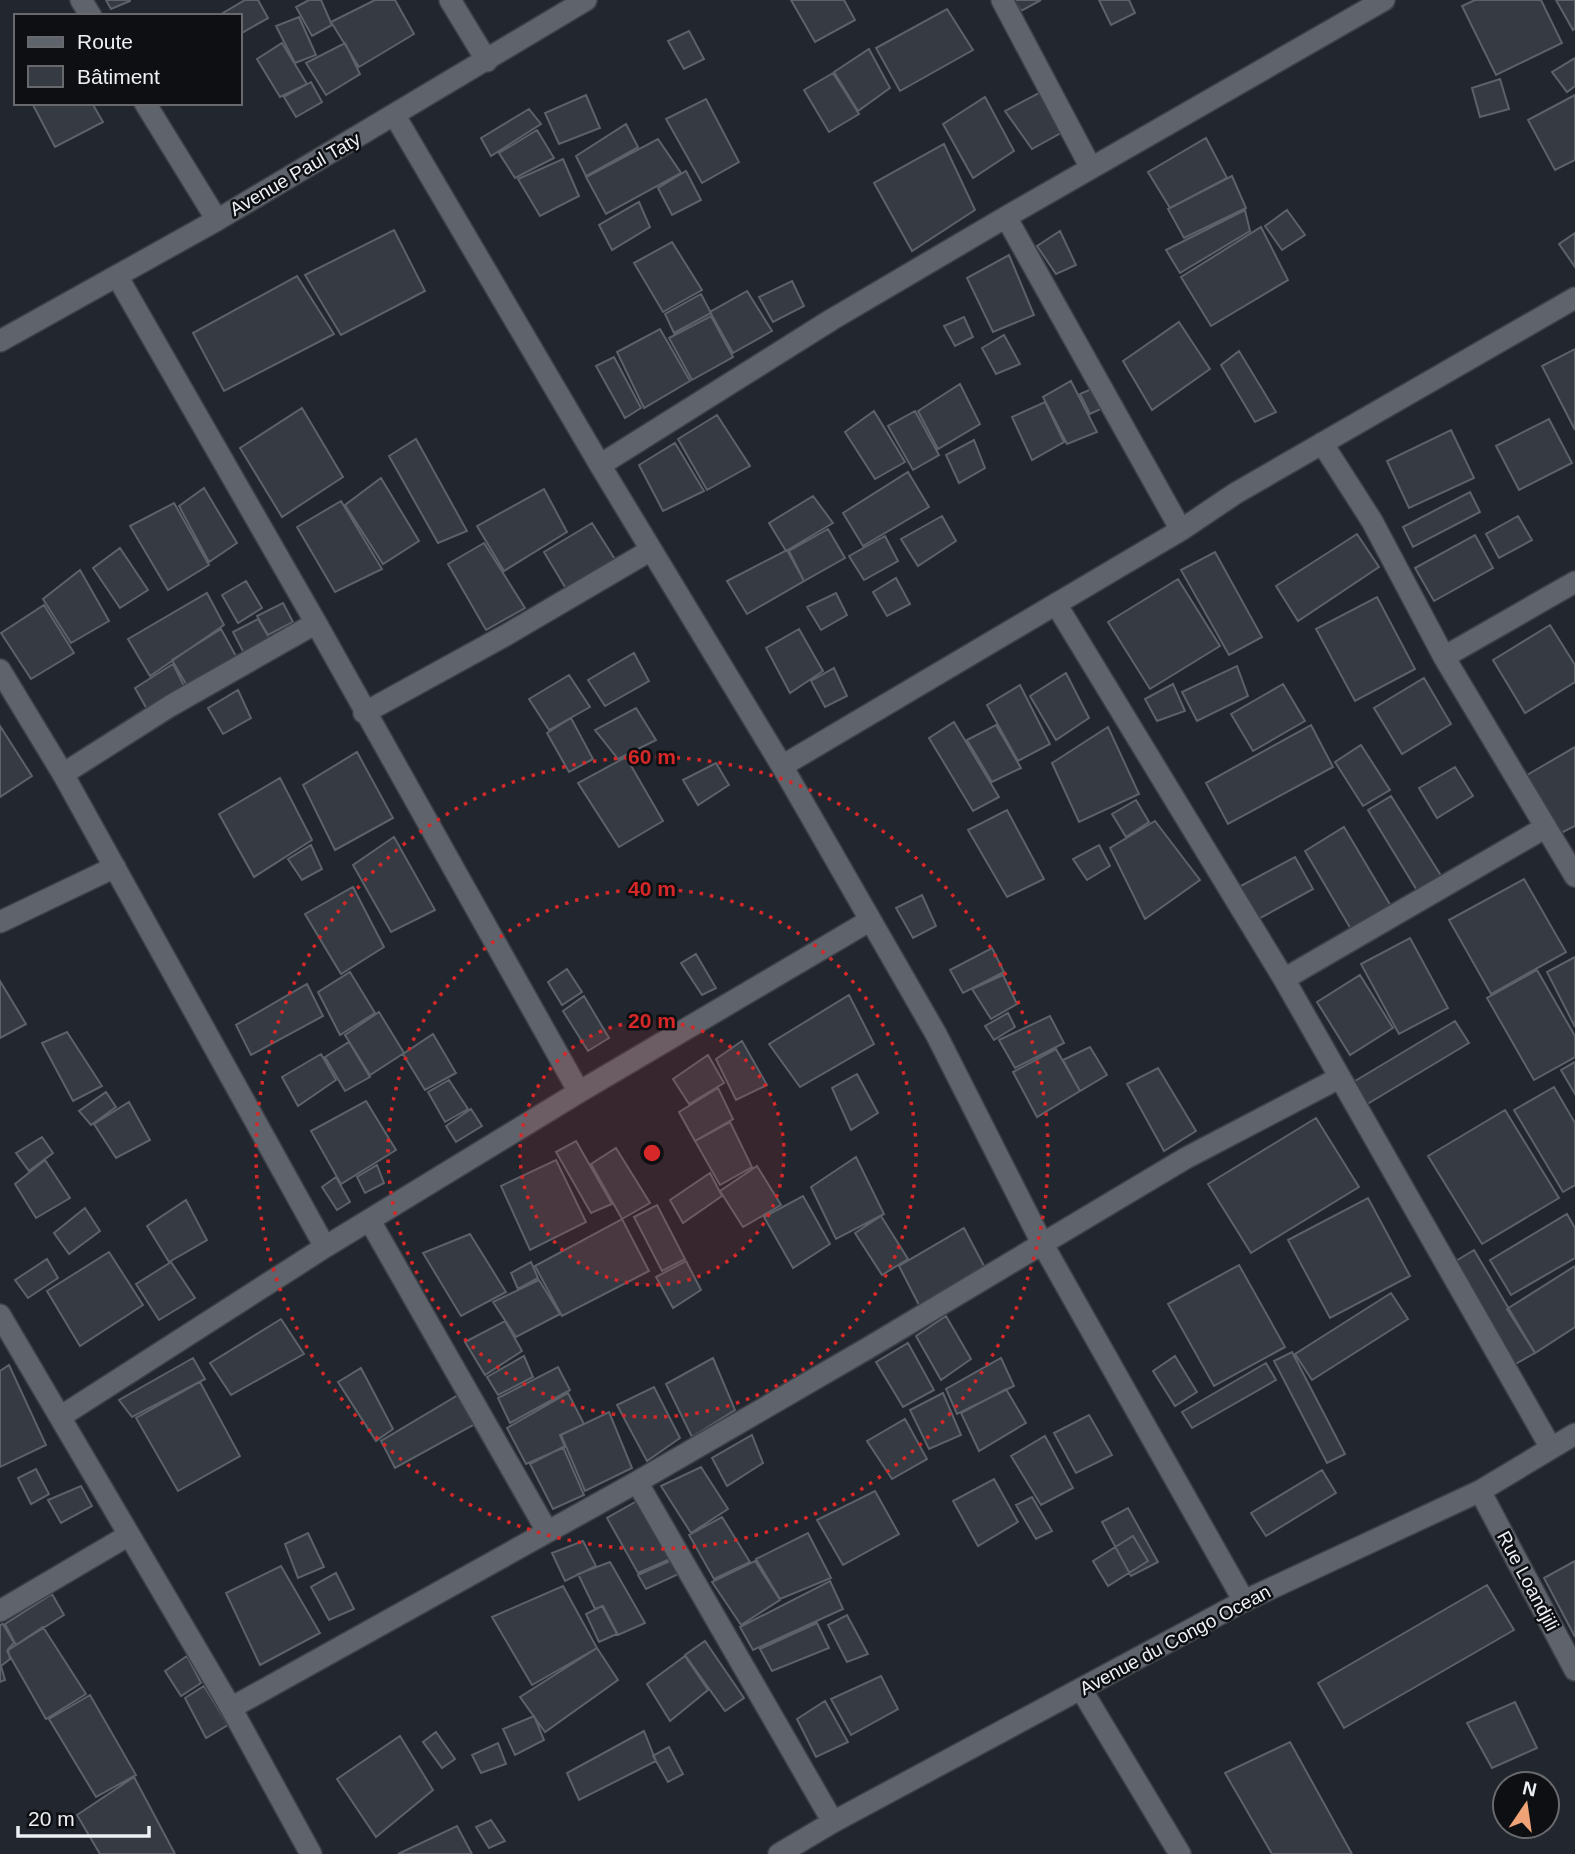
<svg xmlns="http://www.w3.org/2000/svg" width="1575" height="1854" font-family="Arial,sans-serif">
	<rect width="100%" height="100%" fill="#22262e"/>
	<!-- building -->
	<path fill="#363b43" stroke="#5c616a" stroke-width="2" d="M106,0H130V1L111,9Z
		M245,0H258L268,18L240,34V16H218Z
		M309,0H321L332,25L312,36L296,7Z
		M375,0H395L414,34L359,67L331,22Z
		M791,0H844L855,20L815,42Z
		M1014,0H1041L1021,11Z
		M1099,0H1129L1135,13L1111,25Z
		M1475,0H1541L1562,43L1496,75L1462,6Z
		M1556,0H1575V28L1573,30Z
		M947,9L973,50L900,91L876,48Z
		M299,17L316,55L295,63L276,26Z
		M689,31L704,59L684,69L668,41Z
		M282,43L307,84L280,97L257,59Z
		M345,43L360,74L326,95L306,63Z
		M869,49L890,88L858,111L834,72Z
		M1575,58V86L1567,92L1552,72Z
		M833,73L859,114L829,132L804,90Z
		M1500,79L1509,109L1480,117L1472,88Z
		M311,82L322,102L296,117L284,97Z
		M1054,85L1077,124L1032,149L1005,111Z
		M586,95L600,128L559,144L545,113Z
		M1575,95V160L1555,170L1528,120Z
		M985,97L1014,151L973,178L943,124Z
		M706,99L739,162L702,183L666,119Z
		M32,103H92L103,122L55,147Z
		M529,109L541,124L491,156L481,138Z
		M626,124L638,147L586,176L576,156Z
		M537,130L554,158L515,178L499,153Z
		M1206,138L1227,178L1170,208L1148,172Z
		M658,139L681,173L606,214L586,177Z
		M944,144L975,210L912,251L874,183Z
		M563,159L579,196L540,216L518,179Z
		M686,171L701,200L672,215L658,188Z
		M1232,176L1246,208L1184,238L1168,209Z
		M639,202L650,227L612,250L599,225Z
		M1245,210L1250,231L1180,273L1166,250Z
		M1287,210L1305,235L1282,250L1265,226Z
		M1261,227L1288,280L1211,326L1181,277Z
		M394,230L425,291L341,335L305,275Z
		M1060,231L1076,265L1056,274L1037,246Z
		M1575,233V267L1559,244Z
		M672,242L702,290L663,312L634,263Z
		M1009,255L1034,315L993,332L967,278Z
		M297,276L334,334L224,391L193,333Z
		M792,281L804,306L773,322L759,297Z
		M747,291L772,331L733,353L710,312Z
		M701,294L711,313L674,333L665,314Z
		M711,316L733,357L692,380L669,338Z
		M964,317L973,337L955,346L944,326Z
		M1179,322L1210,369L1152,410L1123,361Z
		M660,329L690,381L644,408L617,352Z
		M1004,335L1020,364L996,374L982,348Z
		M1575,349V430L1542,366Z
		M1239,351L1276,412L1255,422L1221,365Z
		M614,357L641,408L625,418L596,366Z
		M1071,381L1097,432L1067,444L1043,397Z
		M960,384L980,424L938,449L918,411Z
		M1096,387L1105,407L1090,414L1080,394Z
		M1045,402L1064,442L1032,460L1012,417Z
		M302,408L343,477L282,517L240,448Z
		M874,411L905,462L875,479L845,432Z
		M915,411L939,455L913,470L888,426Z
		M717,415L750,466L707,490L678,439Z
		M1549,419L1572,463L1519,490L1496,446Z
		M1451,430L1474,478L1409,508L1387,461Z
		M416,439L467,531L438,543L389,456Z
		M974,440L985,468L959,483L946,455Z
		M675,443L704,491L663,511L639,465Z
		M908,472L929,507L863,546L843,513Z
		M381,478L419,541L383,564L345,505Z
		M204,488L237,543L209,562L179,506Z
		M544,489L567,532L504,571L477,526Z
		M1470,492L1480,512L1413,547L1403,527Z
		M813,496L833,523L786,551L769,523Z
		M341,501L382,569L335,592L297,527Z
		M174,503L209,565L168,590L130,526Z
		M942,516L956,541L918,566L901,539Z
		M1518,516L1532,540L1499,558L1486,534Z
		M592,523L616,561L568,592L544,552Z
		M828,529L845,558L804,581L789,551Z
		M1357,534L1379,567L1298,621L1276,586Z
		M1475,535L1493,568L1434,601L1415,568Z
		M885,536L898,561L864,580L849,556Z
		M484,543L525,608L486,630L448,564Z
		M120,548L148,590L120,608L93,568Z
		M787,550L804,581L747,614L727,581Z
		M1215,552L1262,637L1229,655L1181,570Z
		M80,570L109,621L71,643L43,599Z
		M896,578L910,604L887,616L873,592Z
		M1178,579L1220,646L1150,689L1108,622Z
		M246,581L262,608L238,623L222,595Z
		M207,593L224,625L150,676L128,639Z
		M836,593L847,615L821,630L807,607Z
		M1377,597L1415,669L1355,701L1316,629Z
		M283,603L293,622L268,635L257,616Z
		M44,605L74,653L31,679L1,633Z
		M258,619L270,639L245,655L233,632Z
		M1550,625L1575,665V682L1525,713L1493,660Z
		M221,629L237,658L189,689L172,660Z
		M799,629L823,671L790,693L766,648Z
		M634,653L649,681L605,706L588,680Z
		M173,664L185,688L148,711L135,688Z
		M1237,666L1248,696L1197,721L1182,692Z
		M834,668L847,696L825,707L811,681Z
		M1066,673L1089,718L1056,740L1030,696Z
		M569,675L590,707L549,730L529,699Z
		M1424,678L1451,724L1402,754L1374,708Z
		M1173,684L1185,711L1157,721L1145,699Z
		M1283,684L1305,721L1253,751L1231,714Z
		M1020,685L1050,744L1018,761L987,705Z
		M238,690L251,718L223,734L208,708Z
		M636,708L656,740L618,759L595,730Z
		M571,718L593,759L569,772L547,733Z
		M954,722L999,797L973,811L929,738Z
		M996,725L1021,768L992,782L967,740Z
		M1311,725L1333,767L1228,824L1206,783Z
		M0,726L32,776L0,797Z
		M1108,727L1139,794L1079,822L1052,763Z
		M1361,745L1390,790L1363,806L1335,762Z
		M1575,747V826L1561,833L1527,775Z
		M357,752L393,818L335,850L303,785Z
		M626,757L663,821L619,847L578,783Z
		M716,763L729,785L698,805L683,780Z
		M1455,767L1473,796L1437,818L1419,788Z
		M280,778L312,840L254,877L219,814Z
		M1391,796L1445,882L1421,897L1368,810Z
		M1136,800L1149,822L1126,837L1112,814Z
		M1007,810L1044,879L1007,897L968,830Z
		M1155,821L1200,880L1145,919L1110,848Z
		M1344,827L1395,913L1355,936L1305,851Z
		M394,837L435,910L391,932L353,865Z
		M311,845L322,869L302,880L288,859Z
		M1099,845L1110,866L1087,880L1073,859Z
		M1295,857L1313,889L1253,922L1235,889Z
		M1524,879L1566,952L1491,994L1449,920Z
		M353,887L384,947L341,974L305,914Z
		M922,895L936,926L913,938L896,908Z
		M1410,938L1448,1008L1399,1034L1361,964Z
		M992,948L1004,972L963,993L950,970Z
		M696,954L716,988L702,995L681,963Z
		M1575,957V1027L1547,972Z
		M567,969L582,992L562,1005L548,982Z
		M1537,970L1575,1036V1057L1534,1080L1487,998Z
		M350,972L375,1013L340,1035L318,992Z
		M1003,975L1017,1004L991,1019L972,989Z
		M1360,975L1393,1028L1350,1055L1317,1002Z
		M0,981L26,1024L0,1038Z
		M307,984L323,1016L251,1055L236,1025Z
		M849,995L874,1044L800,1087L769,1044Z
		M584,996L609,1038L588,1051L563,1011Z
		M379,1012L404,1053L370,1075L345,1035Z
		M1008,1013L1015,1027L994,1040L985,1026Z
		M1050,1016L1064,1043L1015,1068L999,1040Z
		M1455,1021L1469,1043L1364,1106L1350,1084Z
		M67,1032L102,1086L73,1101L42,1043Z
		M433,1034L456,1073L425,1090L403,1054Z
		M742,1041L767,1085L736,1100L716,1059Z
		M349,1042L370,1077L345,1091L325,1057Z
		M1090,1047L1107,1075L1080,1091L1063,1060Z
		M1056,1049L1080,1091L1037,1117L1013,1072Z
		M321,1054L336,1080L298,1106L282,1077Z
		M708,1055L724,1083L689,1104L673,1079Z
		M1575,1062V1094L1561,1070Z
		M1158,1068L1196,1131L1164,1151L1127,1084Z
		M857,1074L878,1113L851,1130L832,1088Z
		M449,1080L468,1109L445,1122L428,1092Z
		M1554,1087L1575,1123V1185L1563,1192L1514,1110Z
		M718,1088L733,1119L695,1141L679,1112Z
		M106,1092L116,1107L91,1125L79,1111Z
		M366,1101L396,1150L341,1184L311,1131Z
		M129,1102L150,1140L116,1158L94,1124Z
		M471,1109L482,1126L456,1142L446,1126Z
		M1505,1110L1559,1198L1482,1244L1428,1156Z
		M1316,1118L1359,1187L1251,1253L1208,1184Z
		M730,1122L752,1167L720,1185L695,1141Z
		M42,1137L53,1153L29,1171L16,1153Z
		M576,1141L612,1204L591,1213L556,1152Z
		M616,1148L650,1203L622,1219L591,1164Z
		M856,1157L884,1214L836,1239L811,1187Z
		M45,1160L70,1198L36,1218L15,1184Z
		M556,1160L586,1222L530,1250L501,1186Z
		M377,1165L384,1183L365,1193L357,1177Z
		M757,1166L781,1205L743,1227L720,1191Z
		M710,1173L722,1196L683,1223L670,1200Z
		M336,1177L350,1202L337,1210L322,1187Z
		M803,1196L830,1244L793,1268L764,1217Z
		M1368,1198L1410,1276L1330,1318L1288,1240Z
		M186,1200L207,1240L169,1262L147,1226Z
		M657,1205L685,1259L662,1271L634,1217Z
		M85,1208L100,1231L69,1254L54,1233Z
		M1567,1214L1575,1228V1258L1511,1295L1490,1260Z
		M881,1216L908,1259L882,1275L855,1233Z
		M622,1219L649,1271L562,1316L535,1266Z
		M964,1228L984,1266L919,1305L899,1266Z
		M470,1234L506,1292L461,1316L423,1253Z
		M1474,1250L1535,1353L1510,1367L1449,1265Z
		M109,1252L143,1305L80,1346L47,1291Z
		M47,1259L58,1278L28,1298L15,1280Z
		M686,1261L701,1290L673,1308L656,1277Z
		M171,1262L195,1298L159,1320L136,1284Z
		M531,1262L538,1278L518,1289L511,1273Z
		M1239,1265L1285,1347L1214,1386L1168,1304Z
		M1575,1266V1327L1535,1353L1507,1309Z
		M539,1280L560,1314L516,1337L493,1302Z
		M1391,1293L1408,1319L1312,1380L1295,1354Z
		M946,1316L971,1359L941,1380L916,1336Z
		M281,1319L304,1354L231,1395L210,1363Z
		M505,1321L522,1351L485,1375L465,1342Z
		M908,1343L934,1390L903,1407L876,1362Z
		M1292,1352L1345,1454L1327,1463L1274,1361Z
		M524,1356L533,1377L498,1395L487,1377Z
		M1175,1356L1197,1392L1175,1406L1153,1371Z
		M193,1358L205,1379L132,1417L119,1400Z
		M713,1358L735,1410L692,1437L666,1384Z
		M1001,1358L1014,1386L957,1414L946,1389Z
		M1266,1363L1276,1380L1192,1428L1182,1412Z
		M9,1365L46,1445L0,1467V1371Z
		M558,1367L570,1390L510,1423L498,1398Z
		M361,1368L393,1429L376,1441L338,1382Z
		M200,1382L240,1456L178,1491L136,1418Z
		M654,1387L680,1438L647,1461L617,1405Z
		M1006,1389L1026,1423L979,1451L961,1413Z
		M568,1393L584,1424L560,1435L565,1447L526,1464L507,1428Z
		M943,1393L961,1435L929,1449L910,1410Z
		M458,1395L477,1423L395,1468L381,1441Z
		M609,1412L632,1468L585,1491L561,1435Z
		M1089,1415L1112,1455L1076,1473L1054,1433Z
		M905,1419L927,1459L892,1479L867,1441Z
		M752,1435L763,1463L727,1486L712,1458Z
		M1045,1436L1073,1488L1041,1505L1011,1456Z
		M563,1447L584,1495L553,1509L530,1464Z
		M701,1467L728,1509L691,1533L661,1486Z
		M36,1469L49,1494L31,1504L18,1478Z
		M1322,1470L1336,1493L1266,1536L1251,1513Z
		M994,1479L1018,1522L978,1546L953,1501Z
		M81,1486L92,1506L61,1523L48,1500Z
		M875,1491L899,1534L843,1565L817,1520Z
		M644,1497L677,1556L638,1573L607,1518Z
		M1032,1497L1052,1531L1036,1539L1016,1505Z
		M1128,1508L1158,1562L1131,1576L1102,1522Z
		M722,1517L750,1562L714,1579L689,1535Z
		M308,1533L324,1567L298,1578L285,1544Z
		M808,1533L831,1578L780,1599L756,1559Z
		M1133,1536L1148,1561L1108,1586L1093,1561Z
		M583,1541L596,1566L565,1581L552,1553Z
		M679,1557L685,1571L646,1589L638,1575Z
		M755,1561L780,1600L741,1625L712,1582Z
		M1575,1561V1637L1544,1578Z
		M610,1562L645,1623L618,1635L603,1606L595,1609L578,1574Z
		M281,1566L320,1633L260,1665L226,1593Z
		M336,1573L354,1609L329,1620L311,1587Z
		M830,1581L843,1609L753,1650L740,1627Z
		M1487,1585L1514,1630L1344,1728L1318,1683Z
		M563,1586L597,1648L532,1685L492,1617Z
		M52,1594L64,1615L16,1645L5,1624Z
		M602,1606L617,1634L599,1642L586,1614Z
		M847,1615L868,1654L847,1662L828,1625Z
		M817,1623L829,1648L772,1671L760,1649Z
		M3,1624L14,1643L8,1649L10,1659L1,1666L5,1680L0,1682V1625Z
		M43,1627L86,1694L46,1719L7,1651Z
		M705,1641L744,1698L725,1711L685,1655Z
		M597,1648L618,1680L545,1732L520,1697Z
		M187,1656L201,1683L181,1696L165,1671Z
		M685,1656L708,1690L670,1721L647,1684Z
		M881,1676L898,1709L851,1735L831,1699Z
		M204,1686L228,1725L206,1738L185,1698Z
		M90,1695L136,1775L96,1797L49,1719Z
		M825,1701L848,1742L816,1757L797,1719Z
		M1515,1702L1537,1748L1492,1768L1467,1723Z
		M534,1716L544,1740L515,1755L503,1729Z
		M644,1731L656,1761L579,1800L567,1773Z
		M436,1732L455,1759L442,1768L423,1742Z
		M400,1736L433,1790L376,1837L337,1779Z
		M1290,1742L1352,1854H1272L1225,1773Z
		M498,1743L506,1764L481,1773L472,1755Z
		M669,1747L683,1774L668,1782L653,1756Z
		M134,1777L175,1854H100L77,1815Z
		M491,1820L505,1841L489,1848L476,1827Z
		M457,1826L472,1854H398Z"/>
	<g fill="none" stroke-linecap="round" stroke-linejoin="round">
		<!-- minor casing -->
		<g stroke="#3d4047" stroke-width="24">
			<path id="minor" d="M81,0L91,16
				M450,0L487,61
				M1002,0L1091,168
				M145,103L217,220
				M395,116L600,465L782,766L936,1034L1042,1243L1244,1601
				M1006,217L1181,530
				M117,276L316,623L579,1092
				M0,341L217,220L586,0
				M1322,443L1372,521L1444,657L1575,876
				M600,465L831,320L1006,217L1384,0
				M1056,604L1284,979L1551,1448
				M1444,657L1575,582
				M0,670L63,774L325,1247
				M364,713L506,635L651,550
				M782,766L1181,530L1236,493L1575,298
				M63,774L170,706L316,623
				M0,922L115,867
				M1284,979L1546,827
				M370,1221L547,1531
				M0,1315L231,1708L311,1854
				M60,1417L325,1247L579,1092L869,921
				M637,1482L833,1822
				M1480,1491L1575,1670
				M0,1611L129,1535
				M1081,1689L1180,1854
				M231,1708L637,1482L868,1348L1186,1158L1339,1078
				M779,1854L833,1822L1244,1601L1480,1491L1575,1434"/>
		</g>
		<!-- minor -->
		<use href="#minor" stroke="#5e636c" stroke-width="21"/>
	</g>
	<!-- distance rings -->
	<circle cx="652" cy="1153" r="132" fill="#d62828" fill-opacity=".12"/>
	<g fill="none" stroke="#d62828" stroke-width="3.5" stroke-dasharray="3.5 7">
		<circle cx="652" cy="1153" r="132"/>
		<circle cx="652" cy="1153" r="264"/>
		<circle cx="652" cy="1153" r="396"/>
	</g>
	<g text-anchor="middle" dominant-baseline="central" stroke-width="5" stroke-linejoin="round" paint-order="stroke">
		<!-- street labels -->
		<g font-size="19" fill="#edf0f5" stroke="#0d0f13">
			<text transform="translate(295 174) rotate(-30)">Avenue Paul Taty</text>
			<text transform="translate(1528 1581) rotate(62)">Rue Loandjili</text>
			<text transform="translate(1175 1640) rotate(-28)">Avenue du Congo Ocean</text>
		</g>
	</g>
	<circle cx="652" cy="1153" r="10" fill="#d62828" stroke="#0d0f13" stroke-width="3.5"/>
	<g font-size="21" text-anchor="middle" font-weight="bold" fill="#d62828" stroke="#0d0f13" stroke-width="5" stroke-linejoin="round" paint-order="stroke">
		<text x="652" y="764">60 m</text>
		<text x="652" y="896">40 m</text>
		<text x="652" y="1028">20 m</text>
	</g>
	<!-- legend -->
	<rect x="14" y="14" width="228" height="91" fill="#0d0f13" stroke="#67696d" stroke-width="2"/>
	<rect x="28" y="37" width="35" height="10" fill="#5e636c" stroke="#67696d" stroke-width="2"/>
	<text x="77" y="49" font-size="21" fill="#edf0f5">Route</text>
	<rect x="28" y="66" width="35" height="21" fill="#363b43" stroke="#67696d" stroke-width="2"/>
	<text x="77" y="84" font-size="21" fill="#edf0f5">Bâtiment</text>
	<!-- north arrow -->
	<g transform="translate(1526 1805) rotate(13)"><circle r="33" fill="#0d0f13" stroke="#67696d" stroke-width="2"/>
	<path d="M0-5L12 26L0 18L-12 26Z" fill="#efa376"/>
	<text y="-10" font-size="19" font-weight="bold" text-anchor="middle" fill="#edf0f5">N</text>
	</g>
	<!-- scale -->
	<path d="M18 1826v10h131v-10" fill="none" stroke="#edf0f5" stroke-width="3.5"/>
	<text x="28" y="1826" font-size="21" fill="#edf0f5" stroke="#0d0f13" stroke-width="5" paint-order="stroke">20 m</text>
</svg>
